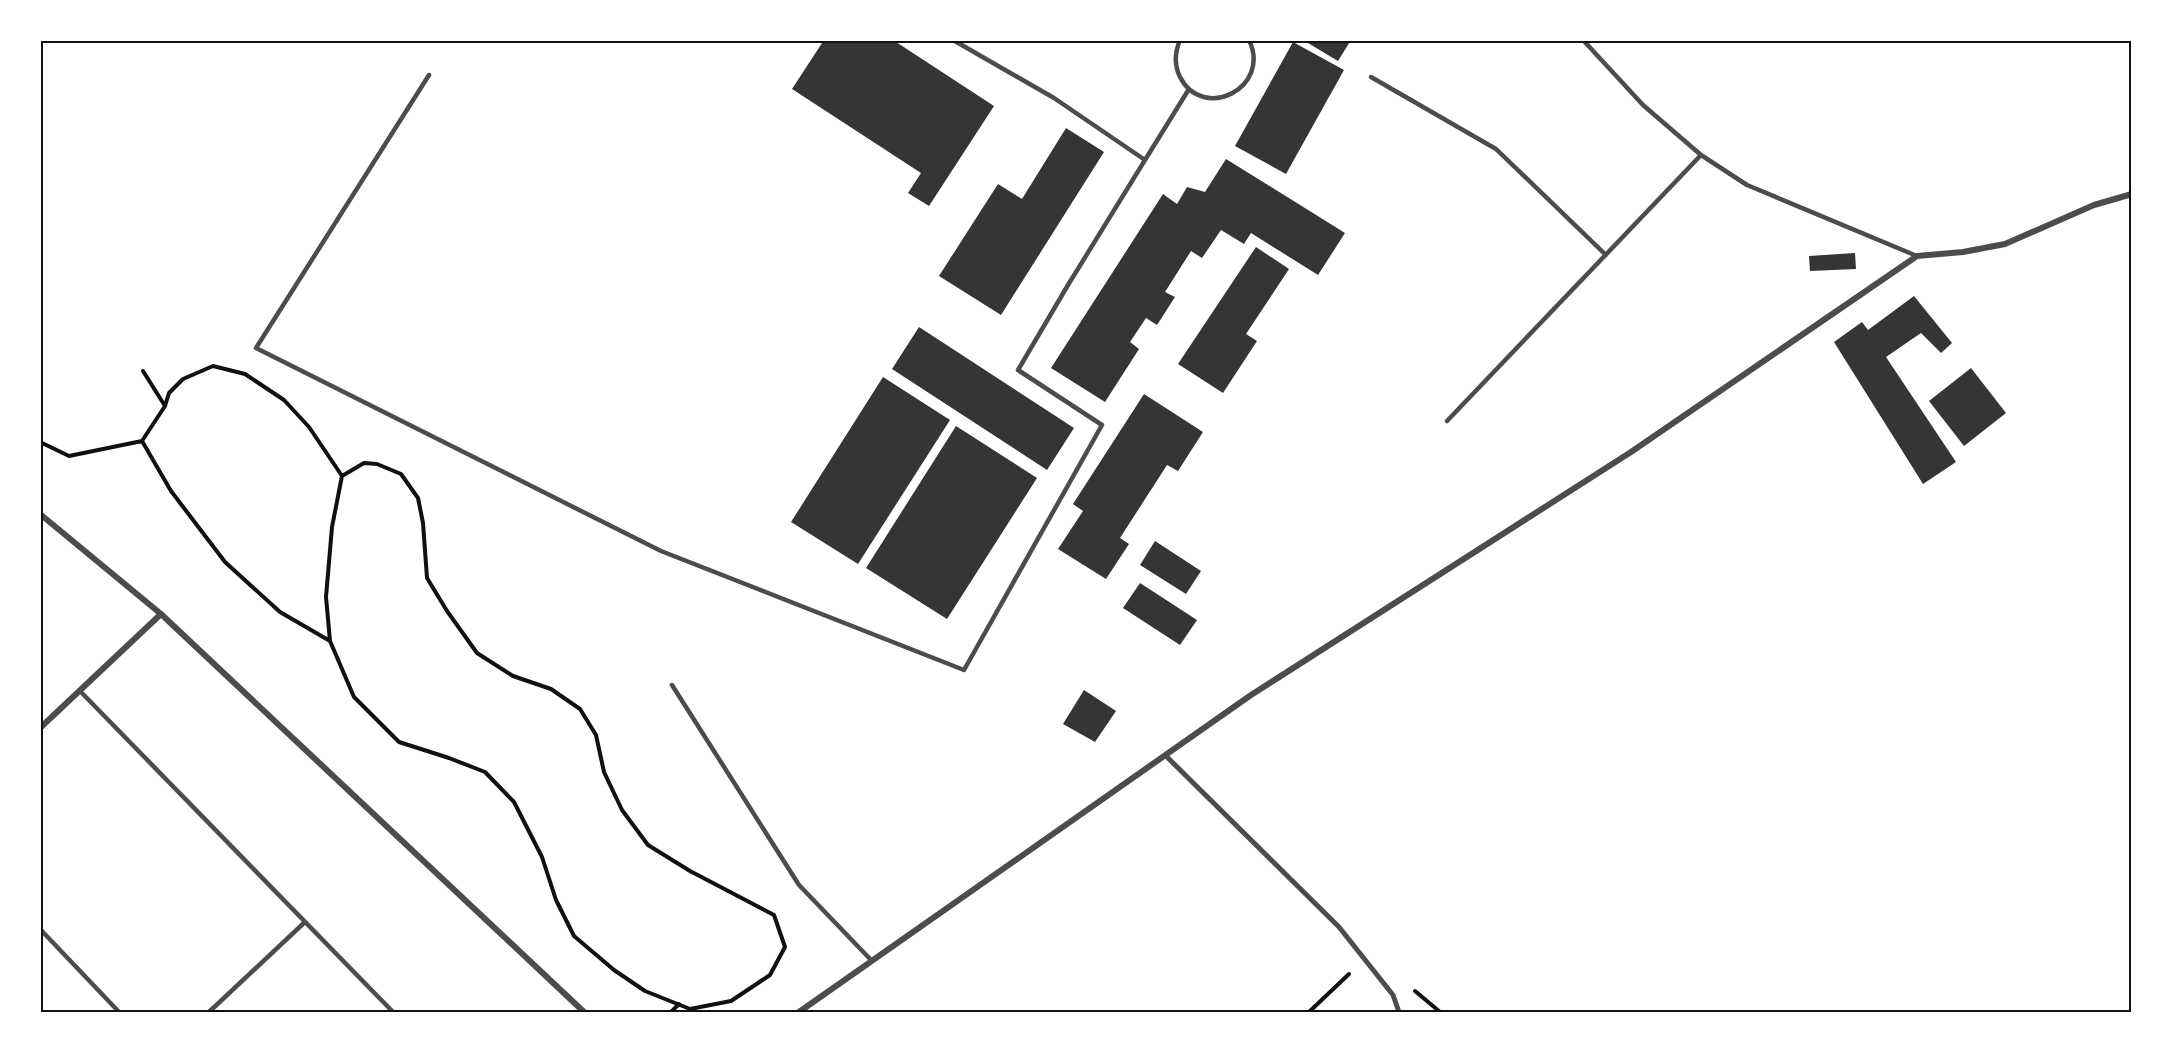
<svg xmlns="http://www.w3.org/2000/svg" width="2172" height="1053" font-family="'Times New Roman',serif">
	<rect width="100%" height="100%" fill="#fff"/>
	<!-- building -->
	<path fill="#353535" d="M824,40H893L994,106L929,206L908,193L921,173L792,89Z
		M1303,40H1351L1338,61Z
		M1293,42L1344,70L1286,174L1235,146Z
		M1066,128L1104,152L1001,315L939,276L998,184L1022,199Z
		M1226,159L1345,233L1318,275L1251,233L1244,244L1221,230L1202,258L1191,251L1165,292L1175,297L1157,325L1146,318L1130,342L1139,349L1105,402L1051,368L1163,194L1177,204L1187,187L1205,192Z
		M1256,247L1289,269L1246,334L1257,341L1223,393L1178,364Z
		M1855,253L1856,269L1810,271L1809,256Z
		M1914,296L1952,343L1941,353L1921,333L1886,357L1956,462L1923,484L1834,342L1862,322L1868,330Z
		M919,327L1074,428L1047,470L892,369Z
		M1971,368L2006,413L1964,446L1929,401Z
		M883,377L950,420L858,564L791,522Z
		M1144,394L1203,432L1178,471L1167,465L1120,538L1129,544L1106,579L1058,549L1083,511L1073,504Z
		M956,426L1037,478L947,619L866,568Z
		M1155,541L1201,571L1186,594L1140,565Z
		M1140,583L1197,620L1180,645L1123,608Z
		M1084,690L1116,711L1095,742L1063,724Z"/>
	<g fill="none" stroke-linecap="round" stroke-linejoin="round">
		<!-- path -->
		<path stroke="#111" stroke-width="4" d="M165,406L169,393L183,379L213,366L245,374L284,400L309,427L342,476
			M142,441L171,491L225,562L280,612L330,641L354,697L399,742L449,758L485,772L514,802L542,857L556,900L574,936L614,970L645,991L690,1009L731,1001L770,975L785,947L774,915L690,871L648,845L622,810L604,772L596,735L580,709L551,689L513,676L477,653L447,611L427,578L423,523L418,498L401,474L377,464L364,463L342,476L332,527L326,597L330,641
			M40,442L69,456L142,441L165,406L143,371
			M1415,991L1440,1012
			M671,1012L679,1004
			M1309,1012L1349,974"/>
		<!-- service -->
		<path stroke="#4c4c4c" stroke-width="4.5" d="M1180,40C1175,52 1174,65 1180,77C1203,122 1272,88 1249,40
			M1583,40L1643,105L1701,155L1747,185L1917,256
			M429,75L256,348L661,551L964,670L1102,425L1018,370L1068,285L1145,160L1054,98L953,40
			M1371,77L1496,149L1606,255
			M1145,160L1189,89
			M1447,421L1701,155
			M672,685L799,885L872,961
			M80,691L393,1012
			M40,929L119,1012
			M209,1012L305,922"/>
		<!-- pedestrian -->
		<path stroke="#4c4c4c" stroke-width="5" d="M1166,756L1339,927L1393,995L1399,1012"/>
		<!-- minor -->
		<path stroke="#4c4c4c" stroke-width="6" d="M40,514L161,614L584,1012
			M40,728L161,614
			M799,1012L1251,695L1631,452L1917,256L1963,252L2005,244L2094,205L2132,194"/>
	</g>
	<!-- border -->
	<rect width="2172" height="1053" fill="none" stroke="#ffffff" stroke-width="84"/>
	<rect x="42" y="42" width="2088" height="969" fill="none" stroke="#111" stroke-width="2"/>
</svg>
